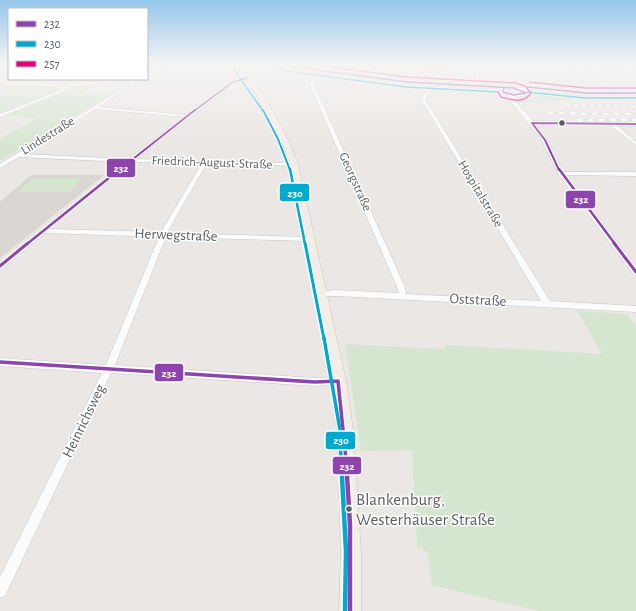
<svg xmlns="http://www.w3.org/2000/svg" width="636" height="611" font-family="'Alegreya Sans',sans-serif">
	<rect width="100%" height="100%" fill="#eae7e4"/>
	<!-- education -->
	<path fill="#dad7d2" d="M31,175H104L0,258V202Z"/>
	<!-- green -->
	<path fill="#d6e5d0" d="M11,84L58,88L60,89L56,93L60,94L76,87L91,86L83,94L110,95L0,161V139L36,119L0,114V95L9,94L10,89H0V86Z
		M535,90L599,97L619,96L624,100L581,99L520,103L518,98L528,95V91Z
		M33,178H81L69,192H19Z
		M577,311L627,314L636,326V611H539L432,585L428,552L417,547L412,450L361,451L345,344L445,349V345L602,354Z"/>
	<g fill="none" stroke-linecap="round" stroke-linejoin="round">
		<!-- stream -->
		<path stroke="#b9e4f3" stroke-width="1.5" d="M487,102L489,103"/>
		<!-- minor casing -->
		<g stroke="#c6c5c4" stroke-width="1">
			<path id="minor" d="M314,65H318L313,71H311Z
				M410,65H419L443,68L441,69Z
				M472,65H475L482,87L479,86Z
				M561,65H565L623,92H636V94H586L526,87L528,86L586,92H618Z
				M322,71L325,72L314,82V85L405,287L406,294L541,301L421,99L432,83L434,84L433,88L425,99L550,301L636,306V312L336,296H317L316,294L317,292L336,290L399,293L397,287L310,85L311,81Z
				M0,74H9V76H0Z
				M247,77L248,79L234,83L136,159L296,163V165L294,166L207,163L167,233L309,237L312,239L309,241L166,237L115,365L315,378L338,377L341,378L343,381L341,384L315,386L111,373L5,596L0,598V577L102,373L0,366V358L106,365L159,237L45,233L3,268L0,269V262L125,162L19,157L0,168V164L119,91L131,83L130,79H134V84L98,107L187,115L232,81ZM95,109L184,117L128,159L23,154ZM132,162L202,163L161,232L50,229Z
				M68,85L71,86L61,93L0,117V114L59,91Z
				M609,122H613L636,142V145L609,124Z
				M561,172H636V176L559,175L558,174Z"/>
		</g>
		<!-- tertiary casing -->
		<g stroke="#c6c5c4" stroke-width="1">
			<path id="tertiary" d="M277,65H287L407,81L514,87L522,88L536,83L620,65H627L537,85L525,90L528,93L523,96L515,97V101L533,121L636,122V126L536,125L546,137L564,174L636,266V275L633,274L559,175L540,137L511,102L510,96L501,93V89L407,83ZM506,89H514L523,93L515,94L506,91Z"/>
		</g>
		<!-- primary casing -->
		<g stroke="#d1c3b3" stroke-width="1">
			<path id="primary" d="M168,65H175L147,77V73Z
				M234,65H240C264,94 285,128 298,164L346,381L353,430L361,551V611H339L341,551L337,430L330,381L290,164L284,147L254,90Z
				M116,79H137L63,88L0,84V80L63,84Z"/>
		</g>
		<!-- minor -->
		<use href="#minor" fill="#fcfbfb" fill-rule="evenodd"/>
		<!-- tertiary -->
		<use href="#tertiary" fill="#fcfbfb" fill-rule="evenodd"/>
		<!-- primary -->
		<use href="#primary" fill="#f2eee7" fill-rule="evenodd"/>
		<!-- rail-far1 casing -->
		<g stroke="#e1e0e0" stroke-width="2">
			<path id="rail-far1" d="M566,105L636,107"/>
		</g>
		<!-- rail casing -->
		<g stroke="#e1e0e0" stroke-width="3">
			<path id="rail" d="M548,113L636,114
				M577,120H636"/>
		</g>
		<!-- rail-far1 -->
		<use href="#rail-far1" stroke="#fff" stroke-width="1.5" stroke-dasharray="4" stroke-linecap="butt"/>
		<!-- rail -->
		<use href="#rail" stroke="#fff" stroke-width="2" stroke-dasharray="5.5" stroke-linecap="butt"/>
		<!-- bus-1-far5 casing -->
		<g stroke="#fff" stroke-width="3">
			<path id="bus-1-far5" d="M279,65L407,82L514,88L526,93L514,95L503,92L504,88
				M528,87L586,93H636
				M194,111L233,82L247,78"/>
		</g>
		<!-- bus-1-far4 casing -->
		<g stroke="#fff" stroke-width="4">
			<path id="bus-1-far4" d="M532,123L545,140L559,170
				M532,123L636,124
				M119,170L195,110"/>
		</g>
		<!-- bus-1-far3 casing -->
		<g stroke="#fff" stroke-width="5">
			<path id="bus-1-far3" d="M559,169L615,244
				M27,244L120,169"/>
		</g>
		<!-- bus-1-far2 casing -->
		<g stroke="#fff" stroke-width="6">
			<path id="bus-1-far2" d="M614,243L636,272
				M0,266L28,243"/>
		</g>
		<!-- bus-1-far1 casing -->
		<g stroke="#fff" stroke-width="6">
			<path id="bus-1-far1" d="M0,362L315,382L338,381
				M338,381L346,459"/>
		</g>
		<!-- bus-1 casing -->
		<g stroke="#fff" stroke-width="8">
			<path id="bus-1" d="M346,458L350,525V611"/>
		</g>
		<!-- bus-2-far5 casing -->
		<g stroke="#fff" stroke-width="3">
			<path id="bus-2-far5" d="M233,68L263,111
				M278,70L406,87L498,92
				M527,92L585,98H636"/>
		</g>
		<!-- bus-2-far4 casing -->
		<g stroke="#fff" stroke-width="4">
			<path id="bus-2-far4" d="M263,110L278,139L290,170"/>
		</g>
		<!-- bus-2-far3 casing -->
		<g stroke="#fff" stroke-width="5">
			<path id="bus-2-far3" d="M290,169L305,244"/>
		</g>
		<!-- bus-2-far2 casing -->
		<g stroke="#fff" stroke-width="6">
			<path id="bus-2-far2" d="M305,243L324,339"/>
		</g>
		<!-- bus-2-far1 casing -->
		<g stroke="#fff" stroke-width="6">
			<path id="bus-2-far1" d="M324,338L340,430L341,459"/>
		</g>
		<!-- bus-2 casing -->
		<g stroke="#fff" stroke-width="8">
			<path id="bus-2" d="M341,458L346,551L345,611"/>
		</g>
		<!-- bus-3 casing -->
		<g stroke="#fff" stroke-width="3">
			<path id="bus-3" d="M315,65L407,77L515,83L525,86L531,93C524,104 512,100 501,97L498,92
				M529,82L586,88H636"/>
		</g>
		<!-- bus-1-far5 -->
		<use href="#bus-1-far5" stroke="#8e44ad" stroke-width="1.5"/>
		<!-- bus-1-far4 -->
		<use href="#bus-1-far4" stroke="#8e44ad" stroke-width="2"/>
		<!-- bus-1-far3 -->
		<use href="#bus-1-far3" stroke="#8e44ad" stroke-width="2.5"/>
		<!-- bus-1-far2 -->
		<use href="#bus-1-far2" stroke="#8e44ad" stroke-width="3"/>
		<!-- bus-1-far1 -->
		<use href="#bus-1-far1" stroke="#8e44ad" stroke-width="3.5"/>
		<!-- bus-1 -->
		<use href="#bus-1" stroke="#8e44ad" stroke-width="4.5"/>
		<!-- bus-2-far5 -->
		<use href="#bus-2-far5" stroke="#00a9ce" stroke-width="1.5"/>
		<!-- bus-2-far4 -->
		<use href="#bus-2-far4" stroke="#00a9ce" stroke-width="2"/>
		<!-- bus-2-far3 -->
		<use href="#bus-2-far3" stroke="#00a9ce" stroke-width="2.5"/>
		<!-- bus-2-far2 -->
		<use href="#bus-2-far2" stroke="#00a9ce" stroke-width="3"/>
		<!-- bus-2-far1 -->
		<use href="#bus-2-far1" stroke="#00a9ce" stroke-width="3.5"/>
		<!-- bus-2 -->
		<use href="#bus-2" stroke="#00a9ce" stroke-width="4.5"/>
		<!-- bus-3 -->
		<use href="#bus-3" stroke="#e5007d" stroke-width="1.5"/>
	</g>
	<!-- sky -->
	<linearGradient id="sky" x2="0" y2="1"><stop stop-color="#95c7ec"/><stop offset="0.43" stop-color="#f6f4f3"/><stop offset="1" stop-color="#f6f4f3" stop-opacity="0"/></linearGradient>
	<rect width="636" height="150" fill="url(#sky)"/>
	<!-- markers -->
	<g fill="#5a5f62" stroke="#fff" stroke-width="1.5">
		<circle cx="562" cy="123" r="3.5"/>
		<circle cx="349" cy="509" r="3.5"/>
	</g>
	<g text-anchor="middle" dominant-baseline="central" stroke-width="3" stroke-linejoin="round" paint-order="stroke">
		<!-- far-street labels -->
		<g font-size="13" fill="#5a5f62" stroke="#fff">
			<text transform="translate(48 136) rotate(-32)">Lindestraße</text>
			<text transform="translate(212 163) rotate(2)">Friedrich-August-Straße</text>
			<text transform="translate(355 182) rotate(66)">Georgstraße</text>
			<text transform="translate(480 194) rotate(59)">Hospitalstraße</text>
		</g>
		<!-- street labels -->
		<g font-size="15" fill="#5a5f62" stroke="#fff">
			<text transform="translate(176 235) rotate(2)">Herwegstraße</text>
			<text transform="translate(478 300) rotate(3)">Oststraße</text>
			<text transform="translate(84 421) rotate(-64)">Heinrichsweg</text>
		</g>
		<!-- near-bus labels -->
		<g font-size="17" fill="#5a5f62" stroke="#fff" text-anchor="start">
			<text x="356" y="499">Blankenburg,<tspan x="356" dy="20">Westerhäuser Straße</tspan></text>
		</g>
	</g>
	<g stroke="#fff" stroke-width="1.5">
		<rect x="106" y="158" width="30" height="20" rx="4" fill="#8e44ad"/>
		<rect x="279" y="183" width="31" height="19" rx="4" fill="#00a9ce"/>
		<rect x="565" y="190" width="31" height="19" rx="4" fill="#8e44ad"/>
		<rect x="154" y="363" width="30" height="19" rx="4" fill="#8e44ad"/>
		<rect x="325" y="431" width="31" height="19" rx="4" fill="#00a9ce"/>
		<rect x="332" y="456" width="30" height="19" rx="4" fill="#8e44ad"/>
	</g>
	<g font-size="11" text-anchor="middle" font-weight="bold" fill="#fff">
		<text x="121" y="172">232</text>
		<text x="295" y="197">230</text>
		<text x="581" y="203">232</text>
		<text x="169" y="377">232</text>
		<text x="341" y="444">230</text>
		<text x="347" y="470">232</text>
	</g>
	<!-- legend -->
	<rect x="8" y="8" width="140" height="72" fill="#ffffff" stroke="#bdbfc0"/>
	<rect x="16" y="21" width="20" height="6" fill="#8e44ad" stroke="#bdbfc0"/>
	<text x="44" y="28" font-size="12" fill="#5a5f62">232</text>
	<rect x="16" y="41" width="20" height="6" fill="#00a9ce" stroke="#bdbfc0"/>
	<text x="44" y="48" font-size="12" fill="#5a5f62">230</text>
	<rect x="16" y="61" width="20" height="6" fill="#e5007d" stroke="#bdbfc0"/>
	<text x="44" y="68" font-size="12" fill="#5a5f62">257</text>
</svg>
